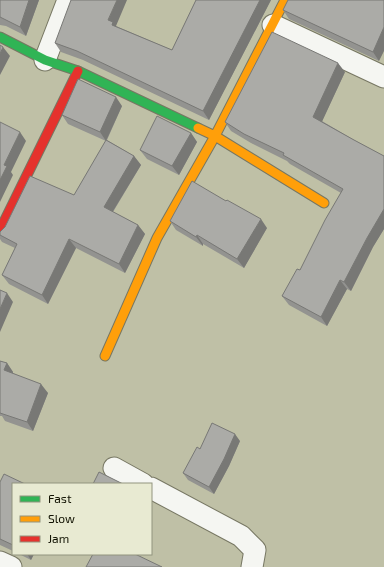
<svg xmlns="http://www.w3.org/2000/svg" width="384" height="567" font-family="'Exo 2',sans-serif">
	<rect width="100%" height="100%" fill="#bfc0a6"/>
	<g fill="none" stroke-linecap="round" stroke-linejoin="round">
		<!-- street casing -->
		<g stroke="#777763" stroke-width="23">
			<path id="street" d="M273,25L384,77
				M45,60L68,0
				M114,468L143,484
				M151,488L241,536L255,550L252,567
				M0,562L11,567"/>
		</g>
		<!-- fast casing -->
		<g stroke="#777763" stroke-width="11">
			<path id="fast" d="M0,37L45,60L78,71L198,128"/>
		</g>
		<!-- slow casing -->
		<g stroke="#777763" stroke-width="11">
			<path id="slow" d="M285,0L215,136L324,203
				M105,356L157,238L215,136L198,128"/>
		</g>
		<!-- jam casing -->
		<g stroke="#777763" stroke-width="11">
			<path id="jam" d="M0,230L78,71"/>
		</g>
		<!-- street -->
		<use href="#street" stroke="#f5f6f2" stroke-width="21"/>
		<!-- fast -->
		<use href="#fast" stroke="#30b455" stroke-width="9"/>
		<!-- slow -->
		<use href="#slow" stroke="#ff9f0a" stroke-width="9"/>
		<!-- jam -->
		<use href="#jam" stroke="#e5322d" stroke-width="9"/>
	</g>
	<!-- wall -->
	<path fill="#939390" d="M0,0H39L26,36L6,26L0,25Z
		M196,0H271L209,120L83,60L61,52L55,43L116,26L172,50Z
		M384,0L379,61L289,19L283,10Z
		M345,72L322,121L354,140L384,156V229L373,247L351,291L347,289L327,326L289,305L282,296L300,270L341,193L290,164L287,161L251,143L231,131L225,122Z
		M122,106L107,140L134,156L141,165L113,212L138,225L145,234L125,273L76,248L48,304L9,284L2,275L15,248L2,242L0,239V232L74,195L106,141L68,124L62,115Z
		M191,133L197,142L179,175L147,159L140,150Z
		M170,221L267,228L244,268L203,244V246L176,230Z
		M0,361L7,363L13,372V373L48,393L33,431L5,421L2,416H0Z
		M240,441L229,466L214,494L188,480L183,473L200,449Z
		M0,482L13,484V551L0,545Z
		M19,554H34L31,560Z"/>
	<!-- shaded-wall -->
	<path fill="#787875" d="M29,0H39L26,36L20,27Z
		M117,0H127L116,26L118,34L108,20Z
		M260,0H271L209,120L203,111Z
		M384,27V51L379,61L373,52Z
		M3,47L10,56L0,75V54Z
		M338,63L345,72L320,126L313,117Z
		M116,97L122,106L106,141L100,132Z
		M20,132L26,141L11,172L13,175L0,202V180L4,165Z
		M191,133L197,142L179,175L172,166Z
		M134,156L141,165L110,216L104,207Z
		M384,209V229L373,247L351,291L344,282L367,238Z
		M261,219L267,228L244,268L237,259Z
		M138,225L145,234L125,273L119,264Z
		M197,235L203,244V246L196,237Z
		M69,239L76,248L48,304L42,295Z
		M340,280L347,289L327,326L321,317Z
		M7,293L13,302L0,332V309Z
		M7,363L13,372L11,379L4,370Z
		M41,384L48,393L33,431L27,422Z
		M235,434L240,441L229,466L214,494L209,487Z
		M27,554H34L31,560Z"/>
	<!-- building -->
	<path fill="#ababa7" stroke="#787875" d="M0,0H29L20,27L0,17Z
		M71,0H117L108,20L113,22L112,25L172,50L196,0H260L203,111L77,51L55,43Z
		M288,0H384V27L373,52L283,10Z
		M272,32L338,63L313,117L354,140L384,156V209L367,238L344,282L340,280L321,317L282,296L297,269L300,270L325,220L343,189L283,155L284,153L244,134L225,122Z
		M0,45L3,47L0,54Z
		M78,79L116,97L100,132L62,115Z
		M157,116L191,133L172,166L140,150Z
		M0,122L20,132L4,165L7,166L0,180Z
		M106,140L134,156L104,207L138,225L119,264L69,239L42,295L2,275L17,244L0,235V232L5,227L30,176L74,195Z
		M192,181L226,201L227,200L261,219L237,259L197,235L196,237L170,221Z
		M0,290L7,293L0,309Z
		M0,361L7,363L4,370L41,384L27,422L0,413Z
		M212,423L235,434L224,459L209,487L183,473L197,447L200,449Z
		M99,472L123,484H93Z
		M4,474L25,484H13V545L0,539V482Z
		M93,554H135L162,567H86Z"/>
	<!-- legend -->
	<rect x="12" y="483" width="140" height="72" fill="#e8ead2" stroke="#92947f"/>
	<rect x="20" y="496" width="20" height="6" fill="#30b455" stroke="#92947f"/>
	<text x="48" y="503" font-size="12" fill="#111202">Fast</text>
	<rect x="20" y="516" width="20" height="6" fill="#ff9f0a" stroke="#92947f"/>
	<text x="48" y="523" font-size="12" fill="#111202">Slow</text>
	<rect x="20" y="536" width="20" height="6" fill="#e5322d" stroke="#92947f"/>
	<text x="48" y="543" font-size="12" fill="#111202">Jam</text>
</svg>
